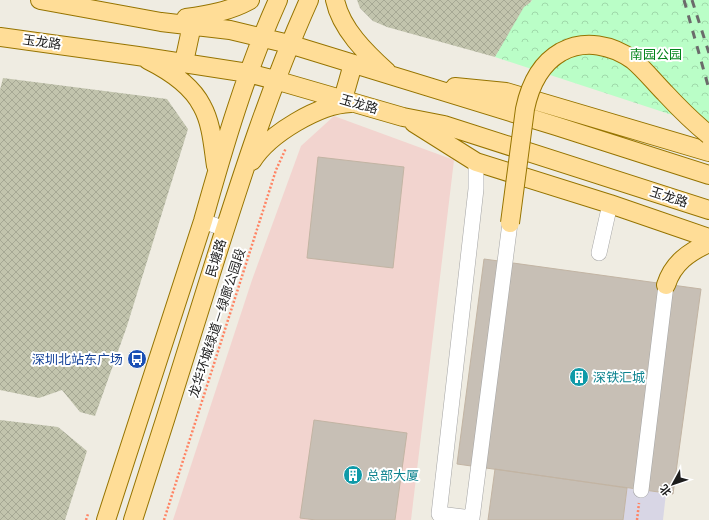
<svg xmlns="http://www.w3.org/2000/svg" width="709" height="520" font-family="Karla,'Noto Sans SC',sans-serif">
	<defs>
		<pattern id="construction-cross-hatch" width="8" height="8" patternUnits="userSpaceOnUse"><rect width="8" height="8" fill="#c2c4ad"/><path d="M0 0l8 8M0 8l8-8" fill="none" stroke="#a6a894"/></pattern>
		<pattern id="park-crowns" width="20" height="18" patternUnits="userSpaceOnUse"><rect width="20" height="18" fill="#bafec7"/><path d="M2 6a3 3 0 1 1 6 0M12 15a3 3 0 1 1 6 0" fill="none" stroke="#9fd9aa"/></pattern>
	</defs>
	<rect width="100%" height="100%" fill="#efece2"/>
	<!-- commercial -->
	<path fill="#f2d4cf" d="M334,116L454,160L411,520H173L252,280L301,146Z"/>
	<!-- construction -->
	<path fill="url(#construction-cross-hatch)" d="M357,0H532L495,57L387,27L373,21L360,8Z
		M3,78L167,99L188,129L127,326L95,416L80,412L62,390L39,398L0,390V90Z
		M0,420L58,427L87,451L65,520H0Z"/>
	<!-- park -->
	<path fill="url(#park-crowns)" d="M532,0H709V127L495,57L524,7L531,2Z"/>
	<!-- plaza -->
	<path fill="#d8d6e5" d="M627,488L666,493L663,520H623Z"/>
	<!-- building -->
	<path fill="#c7bfb5" stroke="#c2b4a3" d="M318,157L404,167L393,268L307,258Z
		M484,259L701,289L673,494L457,464Z
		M314,420L407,433L395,520H316L300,518Z
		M495,469L627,488L623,520H488Z"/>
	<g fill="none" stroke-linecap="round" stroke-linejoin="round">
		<!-- minor casing -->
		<g stroke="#a4a4a4" stroke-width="16">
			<path id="minor" d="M476,162V189L439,514L472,518L510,223
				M203,221L225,229
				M599,253L610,204
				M641,490L666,285"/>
		</g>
		<!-- major casing -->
		<g stroke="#967400" stroke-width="20">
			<path id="major" d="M40,0L161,22L230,30L289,44L556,126L709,175
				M335,0C341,29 366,53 387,72
				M186,18C209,15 230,11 250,0
				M0,37L138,56L248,73L275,80L403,117L444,125L709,210
				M148,60C168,70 192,86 202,106C212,124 213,147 216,166
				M184,62L192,25
				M455,87L506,92L709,152
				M343,99L353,64
				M414,123L476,162L610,204L709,238
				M252,161C269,134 319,104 351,103
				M666,285C673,263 689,252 709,243
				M106,520L203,221C224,146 246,71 278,0
				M133,520C160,437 186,353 212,270C241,178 270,87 309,0"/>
		</g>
		<!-- path -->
		<path stroke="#ff8363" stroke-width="2.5" stroke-dasharray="2 2" stroke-linecap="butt" d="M86,520L88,514
			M164,520L276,170L286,148
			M637,520L639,503"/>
		<!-- minor -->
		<use href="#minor" stroke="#fff" stroke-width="15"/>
		<!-- major -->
		<use href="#major" stroke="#ffdd97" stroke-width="18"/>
		<!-- rail -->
		<path stroke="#6b6b6b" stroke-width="3" stroke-dasharray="8 8" stroke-linecap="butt" d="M684,0L709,89
			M692,0L709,53"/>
		<!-- major-bridge casing -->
		<g stroke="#967400" stroke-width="20" stroke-linecap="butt">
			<path id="major-bridge" d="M510,223L525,109C530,85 540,64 561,52C585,39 612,45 633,60C645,70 654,82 665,93C679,108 693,122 709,135"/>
		</g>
		<!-- major-bridge -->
		<use href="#major-bridge" stroke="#ffdd97" stroke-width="18"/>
	</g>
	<!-- icons -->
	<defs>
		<g id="bus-disc" transform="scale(1)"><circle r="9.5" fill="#1a4fb4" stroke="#fff"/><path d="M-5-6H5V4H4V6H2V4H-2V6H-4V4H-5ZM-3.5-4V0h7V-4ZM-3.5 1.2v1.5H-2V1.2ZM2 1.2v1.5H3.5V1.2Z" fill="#fff"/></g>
		<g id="building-disc" transform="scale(1)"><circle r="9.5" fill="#0f9aa8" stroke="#fff"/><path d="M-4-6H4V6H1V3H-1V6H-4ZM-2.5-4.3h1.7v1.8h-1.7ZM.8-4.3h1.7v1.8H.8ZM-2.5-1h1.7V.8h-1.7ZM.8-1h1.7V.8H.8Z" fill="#fff"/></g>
	</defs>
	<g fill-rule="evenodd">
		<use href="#bus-disc" x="137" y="359"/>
		<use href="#building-disc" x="579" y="377"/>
		<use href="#building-disc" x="353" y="475"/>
	</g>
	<g text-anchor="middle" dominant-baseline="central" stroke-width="4" stroke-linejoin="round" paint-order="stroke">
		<!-- street labels -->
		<g font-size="13" fill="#1d1d1d" stroke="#fff">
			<text transform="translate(42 42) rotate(8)">玉龙路</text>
			<text transform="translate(359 104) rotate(16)">玉龙路</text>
			<text transform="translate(669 197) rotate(18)">玉龙路</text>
			<text transform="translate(216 258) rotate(-73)">民塘路</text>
			<text transform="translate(217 323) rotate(-72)">龙华环城绿道－绿廊公园段</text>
		</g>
		<!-- park labels -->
		<g font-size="13" fill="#03841a" stroke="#fff">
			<text x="656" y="54">南园公园</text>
		</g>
		<!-- transit labels -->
		<g font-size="13" fill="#164399" stroke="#fff" text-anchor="end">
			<text x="123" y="359">深圳北站东广场</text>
		</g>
		<!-- culture labels -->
		<g font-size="13" fill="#0d838f" stroke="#fff" text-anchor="start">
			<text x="593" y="377">深铁汇城</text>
			<text x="367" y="475">总部大厦</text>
		</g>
	</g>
	<!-- north arrow -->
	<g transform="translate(673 484) rotate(230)" stroke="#ffffff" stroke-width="3" paint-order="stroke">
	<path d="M0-3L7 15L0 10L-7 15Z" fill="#1d1d1d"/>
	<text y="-6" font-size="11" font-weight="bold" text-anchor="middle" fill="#1d1d1d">北</text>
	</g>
</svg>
